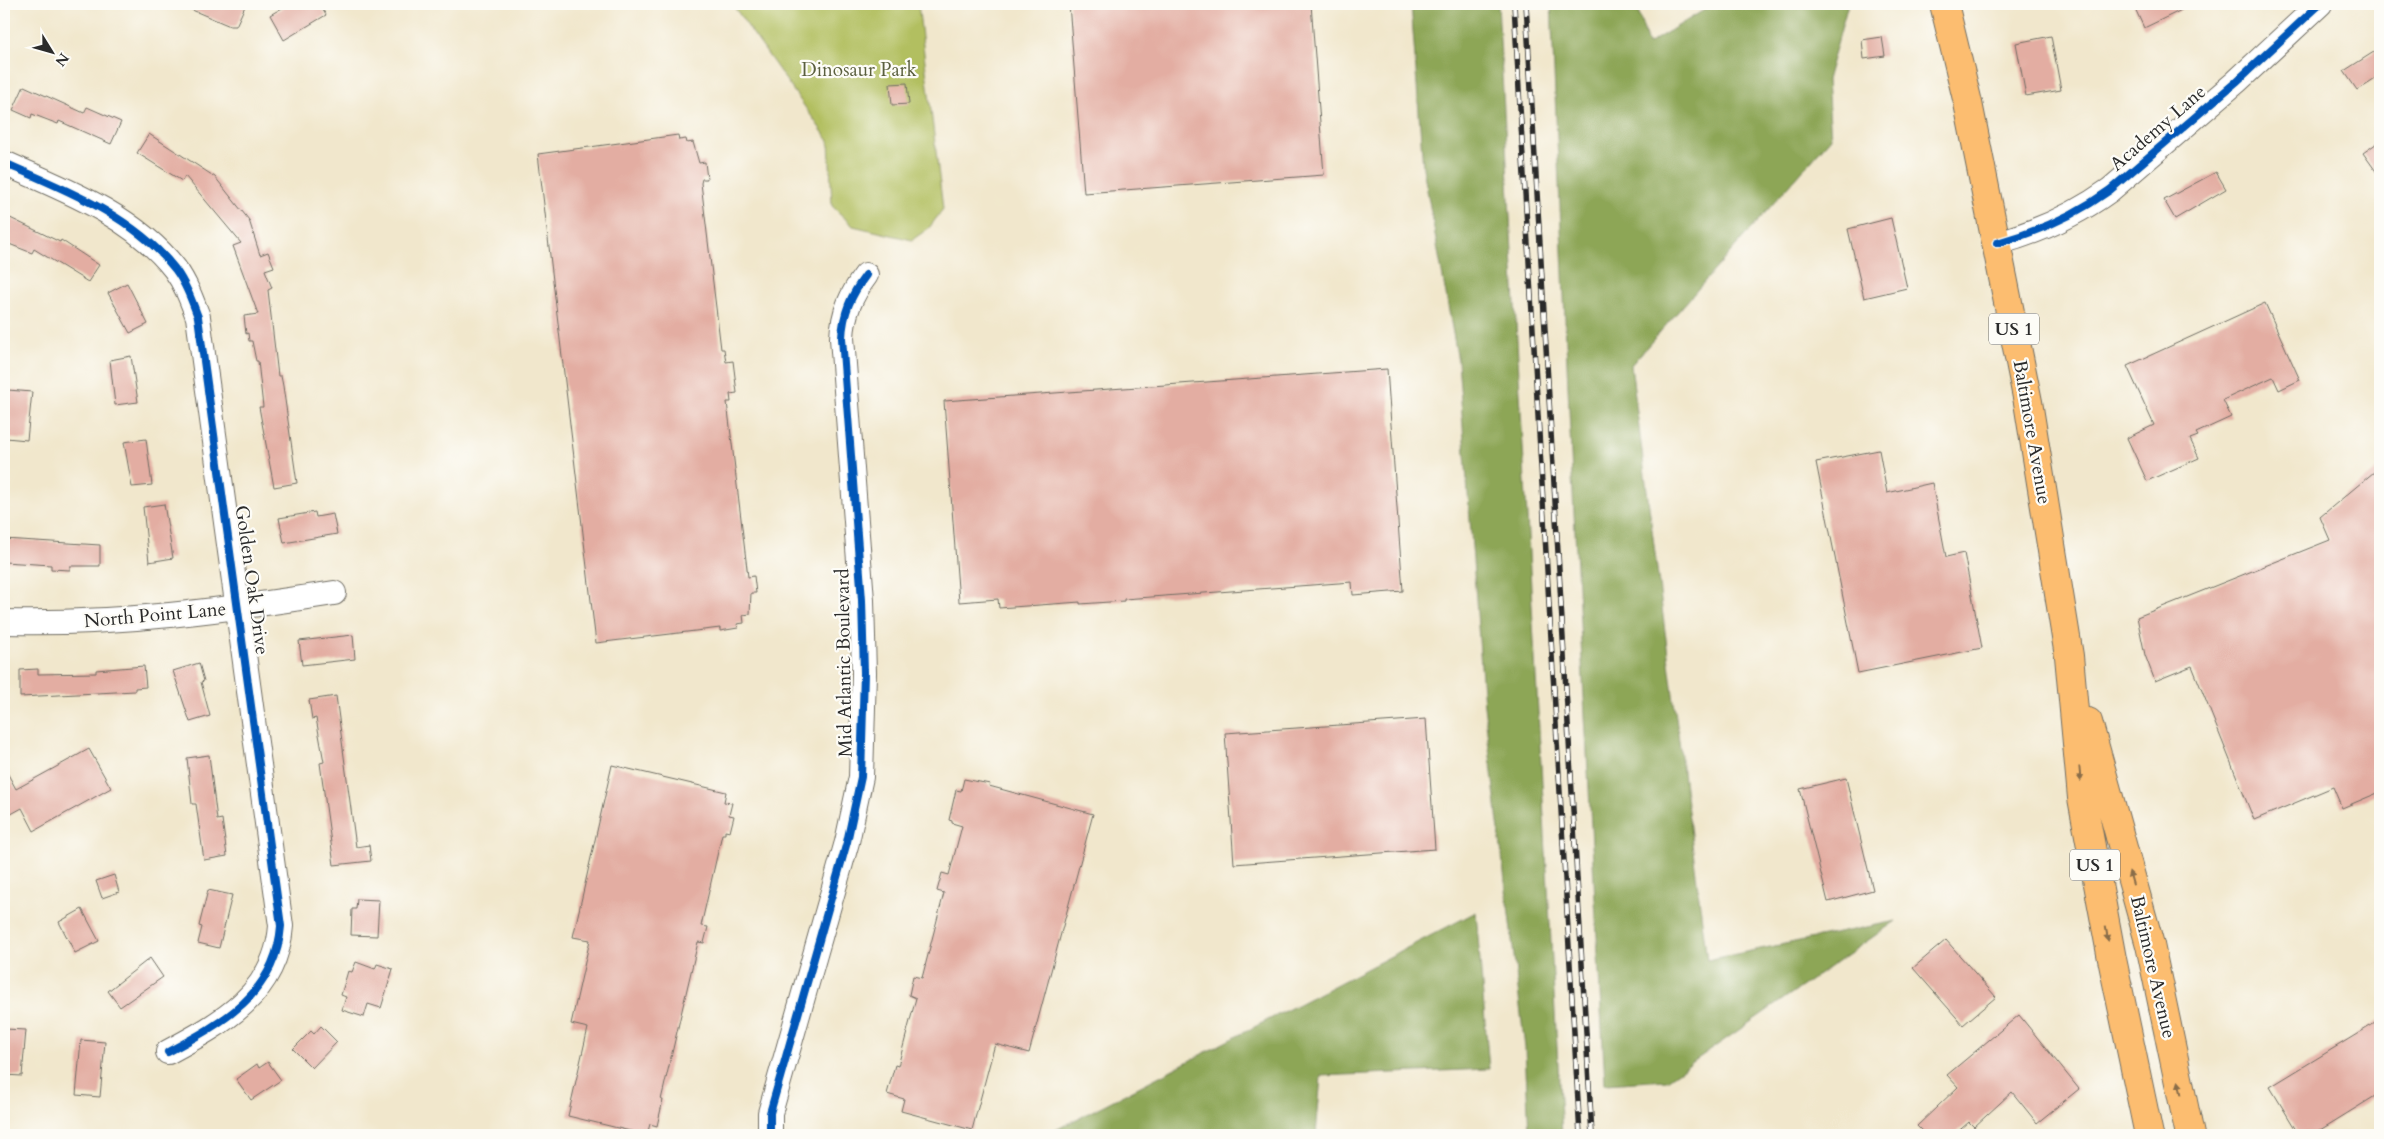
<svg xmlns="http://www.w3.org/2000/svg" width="2384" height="1139" font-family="Cardo,serif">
	<rect width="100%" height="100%" fill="#fdfcf7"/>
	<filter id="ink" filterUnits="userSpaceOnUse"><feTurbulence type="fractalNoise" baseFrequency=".02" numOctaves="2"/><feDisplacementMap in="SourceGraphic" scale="10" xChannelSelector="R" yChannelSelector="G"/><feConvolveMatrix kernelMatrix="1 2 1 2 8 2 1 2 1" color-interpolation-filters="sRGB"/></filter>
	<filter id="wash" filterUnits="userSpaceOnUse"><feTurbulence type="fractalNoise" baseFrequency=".0096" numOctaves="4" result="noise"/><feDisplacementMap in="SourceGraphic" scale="20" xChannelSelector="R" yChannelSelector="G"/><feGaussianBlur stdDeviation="1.12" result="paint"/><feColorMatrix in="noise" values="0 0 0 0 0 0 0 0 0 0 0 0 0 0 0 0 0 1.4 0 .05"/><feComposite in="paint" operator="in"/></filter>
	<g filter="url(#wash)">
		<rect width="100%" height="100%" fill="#f1e7cc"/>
		<!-- green -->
		<path fill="#b2bf61" stroke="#6e7546" d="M732,4H918L943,209L929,228L912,240L853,226L832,206L829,141Z"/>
		<!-- forest -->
		<path fill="#8da657" stroke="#5c6841" d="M1411,4H1498L1562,1135H1529L1525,1048L1484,706L1458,361L1423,168Z
			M1551,4H1636L1648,44L1714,4H1848L1827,80L1831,138L1631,365L1707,960L1896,921L1667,1080L1605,1084L1572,477Z
			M1476,912L1489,1069L1321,1076L1316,1135H1046Z"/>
		<g id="blocks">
			<!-- building -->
			<path fill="#e3ada2" d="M178,4H246L236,26H230Z
				M289,4H319L326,15L284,40L270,15Z
				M1069,4H1311L1324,175L1084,193Z
				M2133,4H2194L2144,28Z
				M2051,36L2061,90L2026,96L2016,43Z
				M1882,37L1885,56L1864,59L1862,40Z
				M2380,48V75L2357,90L2344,71Z
				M907,83L909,104L892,105L890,84Z
				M24,86L84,113L87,107L121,122L111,144L59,121L58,124L32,114L31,118L13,110Z
				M149,134L215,177L249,220L260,255L268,252L274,267L265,270L272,288L268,290L278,376H281L283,386L297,483L274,487L259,407H263L258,361H256L252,341H249L248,333L246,334L244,316L258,314L233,246L241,243L185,176L182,181L137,153Z
				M678,135L679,140L686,139L687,143L693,142L699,163L705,162L707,179H702L701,183L721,349H724L726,362L733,361L737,393L730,394L731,402H727L748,577L754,576L756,593H751L750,614L743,615L744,623L737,624L738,628L720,631V628L596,643L538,154Z
				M2380,141V177L2363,153Z
				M2216,172L2226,189L2175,219L2164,200Z
				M4,215L60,242L61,240L99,265L88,282L34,249L32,253L4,242Z
				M1891,218L1907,288L1864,298L1848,229Z
				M127,283L148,324L130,333L108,293Z
				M2265,303L2300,380L2279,390L2273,377L2223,400L2231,417L2196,433L2198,436L2190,439L2199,458L2147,481L2127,438L2154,425L2127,366Z
				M131,356L138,402L115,405L110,360Z
				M1387,369L1403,591L1353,595L1352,582L1124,599V601L1080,604V602L999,608L998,599L959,602L944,401Z
				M8,390L32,392L27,440L6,438V428H4Z
				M146,439L152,485L132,487L124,442Z
				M1879,450L1887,493L1932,483L1946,557L1964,553L1982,648L1858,673L1816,462Z
				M2380,467V792L2342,808L2333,787L2254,820L2192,666L2155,681L2145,655L2137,617L2330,540L2320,517Z
				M164,504L173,558L149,562L143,507Z
				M315,512L316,517L333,514L337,534L284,543L279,518Z
				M4,539L100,545V566H70V570L51,569V565L4,562Z
				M353,635L355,659L302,665L299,641Z
				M199,663L204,681L201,682L210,716L190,722L173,671Z
				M144,666L146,687L135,688V691L20,697V670L38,669V674L96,673V670Z
				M336,696L356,847L369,845L371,861L334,865L320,763L324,762L316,718L312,719L309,700Z
				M1426,719L1435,849L1234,864L1225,733Z
				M89,749L111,788L34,831L22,808L4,818V767L16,789Z
				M209,755L217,820L222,819L227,856L204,860L196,804H192L187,758Z
				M612,765L726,792L724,802L732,803L729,815L734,816L730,832L725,831V834H722L701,926L708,927L704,943L698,942L661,1100H663L657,1126L650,1124L647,1135L568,1116L588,1028L571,1024L590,940L573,937Z
				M1846,778L1873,890L1828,902L1800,789Z
				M964,779L990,784L989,786L1093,814L1029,1053L995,1044L972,1130L901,1111L904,1099L887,1094L895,1065L898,1066L916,998L909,995L913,976L922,978L944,893L937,891L942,873L949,875L962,826L952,823V821L949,820L956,790L961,791Z
				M114,875L119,892L102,898L96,881Z
				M208,890L232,895L219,948L198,943L202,927L199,926Z
				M357,899L379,900L377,936L351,935L352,909H356Z
				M82,909L99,941L75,953L59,922Z
				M1946,940L1996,997L1963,1025L1913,968Z
				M150,958L163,977L120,1007L108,991Z
				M356,962L375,969L377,964L393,969L381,1008L368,1004L364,1017L342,1010L346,997L341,995L348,971L352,972Z
				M2019,1015L2079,1089L2037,1123L2012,1092L1974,1127L1969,1122L1954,1135H1926L1917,1126L1958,1087L1947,1075Z
				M2380,1020V1093L2312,1135H2299L2270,1087Z
				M321,1026L337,1042L312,1068L293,1049L311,1031L314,1034Z
				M4,1029L26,1030L22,1076L4,1075Z
				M81,1040L105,1042L100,1097L76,1095Z
				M268,1062L281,1080L251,1100L236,1079L257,1064L259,1068Z"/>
		</g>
	</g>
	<g filter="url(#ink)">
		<use href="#blocks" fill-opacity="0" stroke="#706d63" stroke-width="1"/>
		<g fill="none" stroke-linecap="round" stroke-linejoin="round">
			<!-- minor casing -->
			<g stroke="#706d63" stroke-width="26">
				<path id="minor" d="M4,163C64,189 134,216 175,269C186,284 192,301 198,317L281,926C276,994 222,1023 168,1052
					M1997,243C2038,232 2074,216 2110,190L2236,82L2320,4
					M4,622C115,625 225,610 334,593
					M770,1135V1113L847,842L861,777L864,673L862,600L842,338C843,313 851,295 866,275"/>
			</g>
			<!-- primary casing -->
			<g stroke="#706d63" stroke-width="30">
				<path id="primary" d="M1944,4L1968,103L2028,402L2069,656L2082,798L2112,959L2149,1135
					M2088,722L2150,945L2190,1135"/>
			</g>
			<!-- minor -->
			<use href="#minor" stroke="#fff" stroke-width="24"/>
			<!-- primary -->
			<use href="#primary" stroke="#fcbd6f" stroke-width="28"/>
			<!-- rail casing -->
			<g stroke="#2b2b2b" stroke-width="5.5">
				<path id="rail" d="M1514,4L1580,1135
					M1526,4L1592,1135"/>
			</g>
			<!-- rail -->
			<use href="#rail" stroke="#fdfcf7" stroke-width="4" stroke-dasharray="11" stroke-linecap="butt"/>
			<!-- cycleway casing -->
			<g stroke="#fdfcf7" stroke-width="11">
				<path id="cycleway" d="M4,163C64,189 134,216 175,269C186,284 192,301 198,317L281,926C276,994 222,1023 168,1052
					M1997,243C2038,232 2074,216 2110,190L2236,82L2320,4
					M770,1135V1113L847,842L861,777L864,673L862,600L842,338C843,313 851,295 866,275"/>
			</g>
			<!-- cycleway -->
			<use href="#cycleway" stroke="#0057b8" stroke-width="8"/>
		</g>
		<!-- one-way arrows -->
		<defs><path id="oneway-solid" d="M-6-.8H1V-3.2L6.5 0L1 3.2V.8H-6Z" transform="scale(1.25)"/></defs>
		<g fill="#896d4a">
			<use href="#oneway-solid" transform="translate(2080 774) rotate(85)"/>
			<use href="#oneway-solid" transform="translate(2131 878) rotate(-106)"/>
			<use href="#oneway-solid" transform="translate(2107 934) rotate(80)"/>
			<use href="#oneway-solid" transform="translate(2180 1088) rotate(-102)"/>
		</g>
	</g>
	<g text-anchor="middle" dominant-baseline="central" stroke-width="4.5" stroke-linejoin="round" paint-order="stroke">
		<!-- shield labels -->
		<g fill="#fdfcf7" stroke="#6a6a68" stroke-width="1">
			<rect x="1989" y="313.5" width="50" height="31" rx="4"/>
			<rect x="2070" y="849.5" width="50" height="31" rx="4"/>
		</g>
		<g font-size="18" font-weight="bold" fill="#2b2b2b">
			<text x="2014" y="329">US 1</text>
			<text x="2095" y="865">US 1</text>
		</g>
		<!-- park labels -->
		<g font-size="19" fill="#5a5f3e" stroke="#fdfcf7">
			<text x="859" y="70">Dinosaur Park</text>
		</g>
		<!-- street labels -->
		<g font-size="19" fill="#2b2b2b" stroke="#fdfcf7">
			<text transform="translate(2158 128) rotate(-41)">Academy Lane</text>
			<text transform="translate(2032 432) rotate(80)">Baltimore Avenue</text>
			<text transform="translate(252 580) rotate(82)">Golden Oak Drive</text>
			<text transform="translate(155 615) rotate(-5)">North Point Lane</text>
			<text transform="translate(844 663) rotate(-91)">Mid Atlantic Boulevard</text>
			<text transform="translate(2153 967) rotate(77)">Baltimore Avenue</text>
		</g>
	</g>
	<!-- margin -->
	<rect width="2384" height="1139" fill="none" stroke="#fdfcf7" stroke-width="20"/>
	<!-- north arrow -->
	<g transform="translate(52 52) rotate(127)" stroke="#fdfcf7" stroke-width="4" paint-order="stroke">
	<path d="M0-4L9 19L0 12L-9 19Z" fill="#2b2b2b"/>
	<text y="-8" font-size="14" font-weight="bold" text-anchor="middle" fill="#2b2b2b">N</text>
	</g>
</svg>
